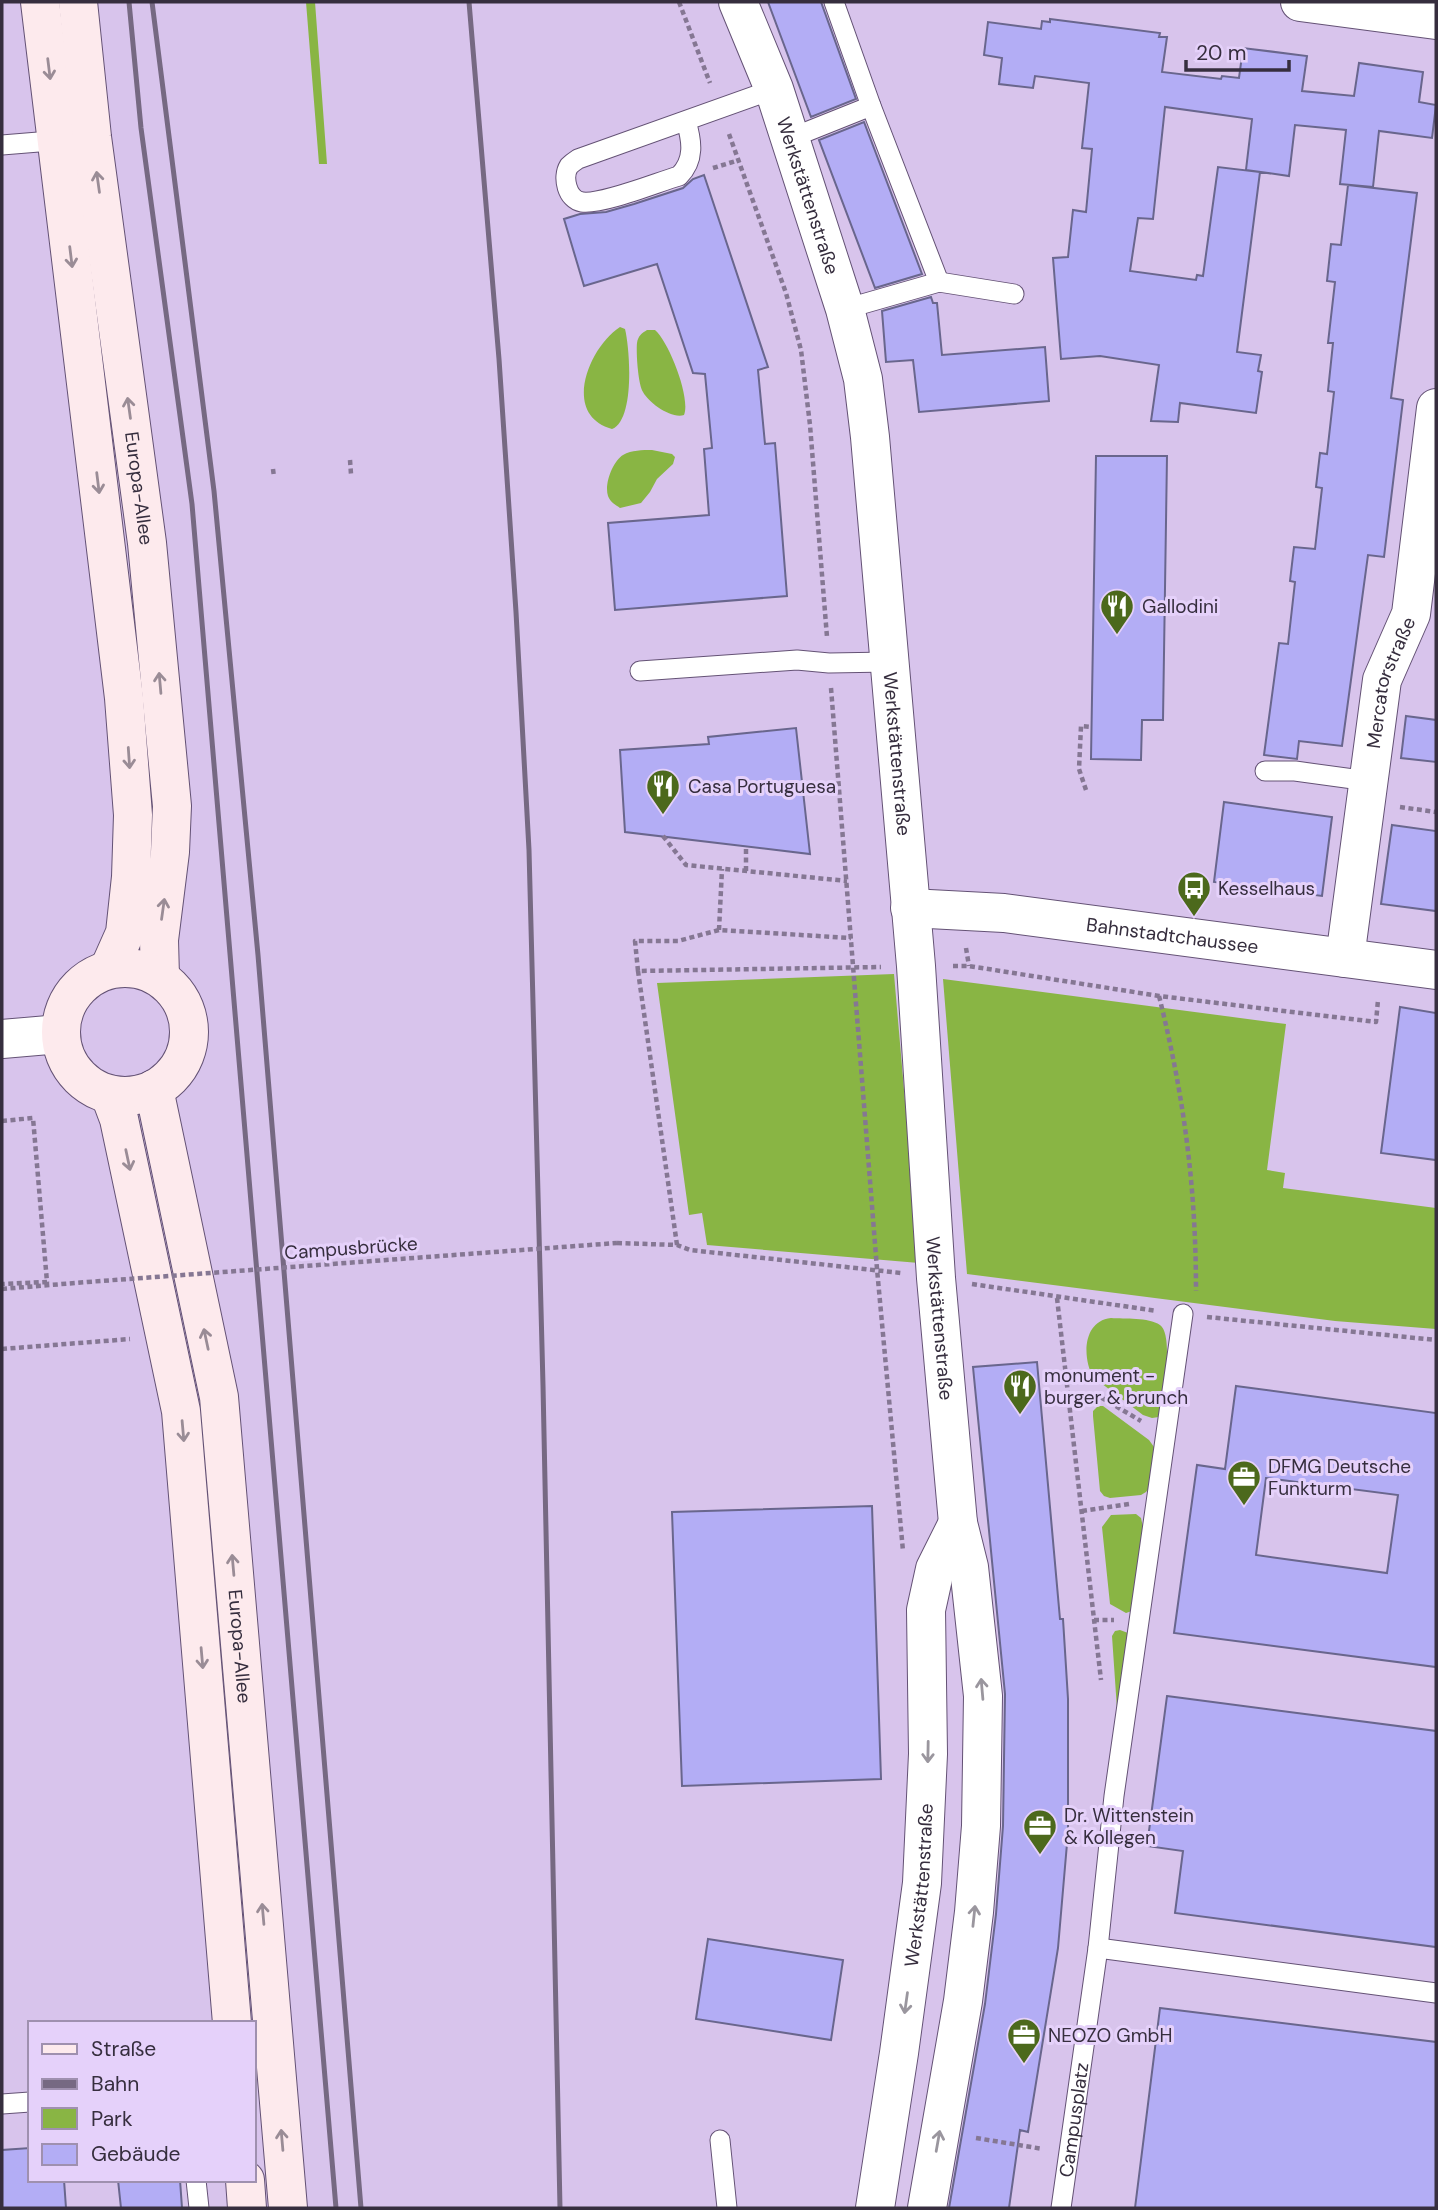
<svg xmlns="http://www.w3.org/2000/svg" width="1438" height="2210" font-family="'DM Sans',sans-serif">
	<rect width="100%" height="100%" fill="#d8c4ec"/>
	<!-- green -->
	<path fill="#89b544" d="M306,2H315L327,164H319Z
		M620,327L625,329C630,349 635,420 612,429C561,415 589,347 620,327Z
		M647,330H655C669,342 691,398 684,415C671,419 649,403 643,392C638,384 636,352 637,343C638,336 642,333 647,330Z
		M652,450L672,454L675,457L673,464L657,479L650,492L641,503L620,508C616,505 610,502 608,496C604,484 613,461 623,455C632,450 642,450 652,450Z
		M894,974L919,1263L707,1245L702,1213L689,1215L657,983Z
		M943,979L1286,1024L1267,1170L1285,1173L1283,1188L1436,1208V1329L1335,1321L967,1274Z
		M1111,1318C1125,1319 1148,1317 1160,1325C1174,1335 1163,1395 1161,1412L1159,1417L1152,1418L1143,1415L1093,1377C1082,1357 1083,1321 1111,1318Z
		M1098,1406H1103L1149,1440L1154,1447L1150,1487L1146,1492L1141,1495L1110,1498L1104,1496L1100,1491L1093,1416V1411Z
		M1136,1514L1141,1518L1143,1527L1132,1611L1126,1613L1110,1604L1102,1527L1111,1515Z
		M1120,1630L1128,1633L1117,1709L1112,1636L1115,1631Z"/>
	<!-- building -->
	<path fill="#b3adf5" stroke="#69668d" stroke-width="2" fill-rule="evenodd" d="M768,2H821L856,99L811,117Z
		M1050,19L1160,33L1159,37H1167L1162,72L1221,79L1222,76L1239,78L1243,48L1307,56L1302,91L1354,96L1359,63L1423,72L1419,102L1436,105L1432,138L1379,131L1373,187L1340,184L1346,130L1295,125L1289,176L1246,170L1252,119L1165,107L1153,219L1138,218L1130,271L1196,280L1197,275L1203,276L1218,167L1260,172L1237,352L1261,355L1258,371L1262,372L1256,413L1180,403L1178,422L1151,421L1159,365L1100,356L1061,359L1053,258L1068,257L1073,210L1086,212L1092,149L1082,148L1089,83L1035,76L1033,88L999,84L1002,58L984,55L988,22L1041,29L1042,21L1050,22Z
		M864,122L922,274L875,288L819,140Z
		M704,175L768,367L758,370L765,444L775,443L787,596L615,610L608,523L709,515L704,449L712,448L705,374L693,373L657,264L584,286L564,219L580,214L606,212L634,204L683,188L693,179Z
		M1348,185L1417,193L1391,398L1403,400L1384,557L1368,555L1342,746L1299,741L1297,759L1264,755L1279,643L1288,644L1295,582L1290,581L1294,547L1315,549L1322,488L1316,487L1320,453L1327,454L1334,392L1328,391L1333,343H1328L1335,282L1327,281L1331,244L1341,245Z
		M931,297L933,303H937L942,355L1045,347L1049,401L919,412L913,360L886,362L882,311Z
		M1096,456H1167L1163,720H1142L1141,760L1091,759Z
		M1406,716L1436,720V762L1401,758Z
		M796,728L810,854L625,832L620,750L709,744L708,737Z
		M1224,802L1332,817L1322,896L1214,882Z
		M1392,825L1436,831V911L1381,904Z
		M1400,1007L1436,1013V1160L1381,1153Z
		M1037,1362L1060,1619H1063L1068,1699V1832L1058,1948L1028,2132L1020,2130L1009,2208H949L985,2004L996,1914L1003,1826L1005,1694L973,1367Z
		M1236,1386L1436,1413V1667L1174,1633L1197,1465L1225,1469ZM1266,1478L1398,1495L1387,1573L1256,1555Z
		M872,1506L881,1779L682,1786L672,1512Z
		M1167,1696L1436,1731V1947L1175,1913L1183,1851L1147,1846Z
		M708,1939L843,1960L831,2040L696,2019Z
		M1160,2008L1436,2042V2208H1135Z
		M30,2148V2180H64L66,2208H2V2150Z
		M118,2180H180L182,2208H121Z"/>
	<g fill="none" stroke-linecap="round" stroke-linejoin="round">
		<!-- service casing -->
		<g stroke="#645275" stroke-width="21">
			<g id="service">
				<path d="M834,2L871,106L939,282"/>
				<path d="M686,121C692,141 695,160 679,176C658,182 602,205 582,202C567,200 562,177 569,166C572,163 575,161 578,159L774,89"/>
				<path d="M791,138L871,106"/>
				<path d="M2,145L63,140"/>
				<path d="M845,309L939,282L1014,294"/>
				<path d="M640,671L797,660L829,663L889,662"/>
				<path d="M1265,771H1295L1368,781"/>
				<path d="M1098,1948L1436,1993"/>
				<path d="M2,2104L30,2102"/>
				<path d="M720,2140L727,2208"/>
				<path d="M196,2180L199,2208"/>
				<path id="s1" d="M1061,2208L1098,1948L1114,1796L1183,1314"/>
			</g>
		</g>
		<!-- minor casing -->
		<g stroke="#645275" stroke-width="40">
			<g id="minor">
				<path id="s2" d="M738,2L774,89L845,309L863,379L870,437L916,966L936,1278L958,1523L969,1567L983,1696L981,1826L974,1912L963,2001L927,2208"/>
				<path d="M1300,2L1436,20"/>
				<path id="s3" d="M910,908L1004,913L1436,970"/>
				<path id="s4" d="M1345,958L1382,680L1411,614L1436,408"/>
				<path id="s5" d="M875,2208L899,2053L922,1883L928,1754L926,1610L935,1569L958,1523"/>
			</g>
		</g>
		<!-- tertiary casing -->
		<g stroke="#645275" stroke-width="40">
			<path id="tertiary" d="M2,1039L60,1034"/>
		</g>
		<!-- secondary casing -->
		<g stroke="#645275" stroke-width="40">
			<g id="secondary">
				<path d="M40,2L124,698L133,815L131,877L125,933L109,969"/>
				<path id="s6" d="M78,2L92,137L147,543L172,806L170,852L159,940L160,977"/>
				<circle cx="125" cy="1032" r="64"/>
				<path id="s7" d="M154,1089L219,1397L288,2208"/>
				<path d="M110,1095L119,1119L181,1411L232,2023"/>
				<path d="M245,2180L247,2208"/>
			</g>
		</g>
		<!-- path -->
		<path stroke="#857793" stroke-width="4.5" stroke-dasharray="5 3.5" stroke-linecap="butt" d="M679,2L710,83
			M729,134L786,293L801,350L810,425L827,637
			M713,168L739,160
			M350,460L351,474
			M273,469L274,477
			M831,688L877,1269L903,1551
			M1086,790L1079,769L1081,726L1092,727
			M1400,807L1436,812
			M663,836L686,865L847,881
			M746,871V846
			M719,930L722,869
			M966,948L969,966
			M953,966H969L1159,996L1376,1022L1378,1000
			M638,971L635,941H678L719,930L851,938
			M1159,996C1184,1096 1196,1187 1196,1291
			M2,1121L33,1118L47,1282L2,1284
			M617,1243L677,1245L690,1250L901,1273
			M677,1245L638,971L881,967
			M972,1284L1157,1311
			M2,1289L87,1282
			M1057,1298L1101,1680
			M1207,1317L1436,1340
			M2,1349L130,1339
			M1068,1397L1097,1395L1141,1421
			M1082,1511L1129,1504
			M1094,1620H1114
			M976,2138L1043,2149"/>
		<!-- service -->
		<use href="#service" stroke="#fff" stroke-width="19"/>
		<!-- minor -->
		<use href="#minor" stroke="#fff" stroke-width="38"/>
		<!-- tertiary -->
		<use href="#tertiary" stroke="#fff" stroke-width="38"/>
		<!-- secondary -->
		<use href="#secondary" stroke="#fdeaed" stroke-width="38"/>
		<!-- rail -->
		<path stroke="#766982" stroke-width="5" d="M129,2L141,128L192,504L336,2208
			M152,2L214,491L258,955L361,2208
			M469,2L499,359L516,612L529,850L543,1385L560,2208"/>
		<!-- path-bridge -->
		<path stroke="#857793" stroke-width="4.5" stroke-dasharray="5 3.5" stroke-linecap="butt" d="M87,1282L617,1243"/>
	</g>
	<!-- one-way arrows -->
	<defs><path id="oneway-shaft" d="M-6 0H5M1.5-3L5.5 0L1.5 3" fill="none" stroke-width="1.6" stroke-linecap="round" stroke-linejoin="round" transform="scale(1.75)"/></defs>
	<g stroke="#9a8c96">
		<use href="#oneway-shaft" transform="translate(49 69) rotate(83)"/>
		<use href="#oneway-shaft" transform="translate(98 182) rotate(-98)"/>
		<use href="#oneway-shaft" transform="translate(71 257) rotate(83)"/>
		<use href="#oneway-shaft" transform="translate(129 408) rotate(-98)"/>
		<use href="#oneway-shaft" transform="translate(98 483) rotate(83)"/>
		<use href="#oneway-shaft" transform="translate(160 683) rotate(-95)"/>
		<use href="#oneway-shaft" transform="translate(129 758) rotate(86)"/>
		<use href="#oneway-shaft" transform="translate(163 909) rotate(-82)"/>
		<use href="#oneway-shaft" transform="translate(128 1160) rotate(78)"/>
		<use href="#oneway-shaft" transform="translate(206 1339) rotate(-102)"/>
		<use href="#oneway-shaft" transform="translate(183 1431) rotate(85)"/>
		<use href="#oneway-shaft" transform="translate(233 1565) rotate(-95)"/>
		<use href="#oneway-shaft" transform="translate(202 1658) rotate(85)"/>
		<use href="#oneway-shaft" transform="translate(263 1914) rotate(-95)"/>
		<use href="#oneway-shaft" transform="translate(282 2140) rotate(-95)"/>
	</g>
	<g stroke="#9a969e">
		<use href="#oneway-shaft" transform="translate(982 1689) rotate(-95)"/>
		<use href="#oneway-shaft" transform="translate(928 1752) rotate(91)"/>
		<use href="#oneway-shaft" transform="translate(974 1916) rotate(-84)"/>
		<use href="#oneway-shaft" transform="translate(906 2003) rotate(98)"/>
		<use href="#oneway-shaft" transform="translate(938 2141) rotate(-80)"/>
	</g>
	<!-- icons -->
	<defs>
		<g id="restaurant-pin" transform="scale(1.75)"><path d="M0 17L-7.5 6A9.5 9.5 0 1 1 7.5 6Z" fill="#4c691c" stroke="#e5d1fa"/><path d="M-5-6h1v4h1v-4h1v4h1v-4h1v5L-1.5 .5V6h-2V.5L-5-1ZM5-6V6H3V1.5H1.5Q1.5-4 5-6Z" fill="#fff"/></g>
		<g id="bus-pin" transform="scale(1.75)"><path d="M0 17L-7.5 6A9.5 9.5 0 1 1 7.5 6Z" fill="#4c691c" stroke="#e5d1fa"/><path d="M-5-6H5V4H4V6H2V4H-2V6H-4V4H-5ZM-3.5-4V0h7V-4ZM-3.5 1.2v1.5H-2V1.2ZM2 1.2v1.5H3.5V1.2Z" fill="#fff"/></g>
		<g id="office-pin" transform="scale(1.75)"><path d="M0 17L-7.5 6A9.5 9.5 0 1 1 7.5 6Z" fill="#4c691c" stroke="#e5d1fa"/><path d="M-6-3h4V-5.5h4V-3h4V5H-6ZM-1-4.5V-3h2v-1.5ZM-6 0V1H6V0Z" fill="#fff"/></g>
	</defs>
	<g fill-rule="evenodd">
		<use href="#restaurant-pin" x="1117" y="606"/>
		<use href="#restaurant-pin" x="663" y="786"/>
		<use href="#bus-pin" x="1194" y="888"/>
		<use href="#restaurant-pin" x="1020" y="1386"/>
		<use href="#office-pin" x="1244" y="1477"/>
		<use href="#office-pin" x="1040" y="1826"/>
		<use href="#office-pin" x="1024" y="2035"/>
	</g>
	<g text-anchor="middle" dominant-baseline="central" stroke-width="6" stroke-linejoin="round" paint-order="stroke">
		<!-- street labels -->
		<g font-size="19" fill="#362e3e" stroke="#e5d1fa">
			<text stroke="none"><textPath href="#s2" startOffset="206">Werkstättenstraße</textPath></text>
			<text stroke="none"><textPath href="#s6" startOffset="490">Europa-Allee</textPath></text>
			<text stroke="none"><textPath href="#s4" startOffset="280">Mercatorstraße</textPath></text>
			<text stroke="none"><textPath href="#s2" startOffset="774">Werkstättenstraße</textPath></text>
			<text stroke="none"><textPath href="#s3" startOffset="264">Bahnstadtchaussee</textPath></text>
			<text transform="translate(351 1248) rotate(-4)">Campusbrücke</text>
			<text stroke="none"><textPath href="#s2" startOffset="1340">Werkstättenstraße</textPath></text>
			<text stroke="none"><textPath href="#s7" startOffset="565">Europa-Allee</textPath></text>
			<text stroke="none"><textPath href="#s5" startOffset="326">Werkstättenstraße</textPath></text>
			<text stroke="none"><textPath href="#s1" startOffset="89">Campusplatz</textPath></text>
		</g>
		<!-- poi labels -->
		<g font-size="19" fill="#362e3e" stroke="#e5d1fa" text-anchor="start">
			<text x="1142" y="606">Gallodini</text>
			<text x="688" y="786">Casa Portuguesa</text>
			<text x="1218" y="888">Kesselhaus</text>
			<text x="1044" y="1375">monument -<tspan x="1044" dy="22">burger &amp; brunch</tspan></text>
			<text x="1268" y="1466">DFMG Deutsche<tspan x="1268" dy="22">Funkturm</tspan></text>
			<text x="1064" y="1815">Dr. Wittenstein<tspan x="1064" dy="22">&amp; Kollegen</tspan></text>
			<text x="1048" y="2035">NEOZO GmbH</text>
		</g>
	</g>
	<!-- border -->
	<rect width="1438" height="2210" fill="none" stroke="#362e3e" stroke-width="7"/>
	<!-- legend -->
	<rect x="28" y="2021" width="228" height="161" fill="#e5d1fa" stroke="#9f90af" stroke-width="2"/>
	<rect x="42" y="2044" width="35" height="10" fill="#fdeaed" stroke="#9f90af" stroke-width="2"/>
	<text x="91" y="2056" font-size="21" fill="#362e3e">Straße</text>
	<rect x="42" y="2079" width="35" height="10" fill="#766982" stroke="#9f90af" stroke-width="2"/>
	<text x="91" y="2091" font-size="21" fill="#362e3e">Bahn</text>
	<rect x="42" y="2108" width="35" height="21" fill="#89b544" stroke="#9f90af" stroke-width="2"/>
	<text x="91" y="2126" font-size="21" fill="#362e3e">Park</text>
	<rect x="42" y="2144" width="35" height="21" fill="#b3adf5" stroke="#9f90af" stroke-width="2"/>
	<text x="91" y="2161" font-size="21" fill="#362e3e">Gebäude</text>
	<!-- scale -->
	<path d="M1186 60v10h103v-10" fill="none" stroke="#362e3e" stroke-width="3.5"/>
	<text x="1196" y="60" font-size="21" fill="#362e3e" stroke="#e5d1fa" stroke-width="5" paint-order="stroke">20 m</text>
</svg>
